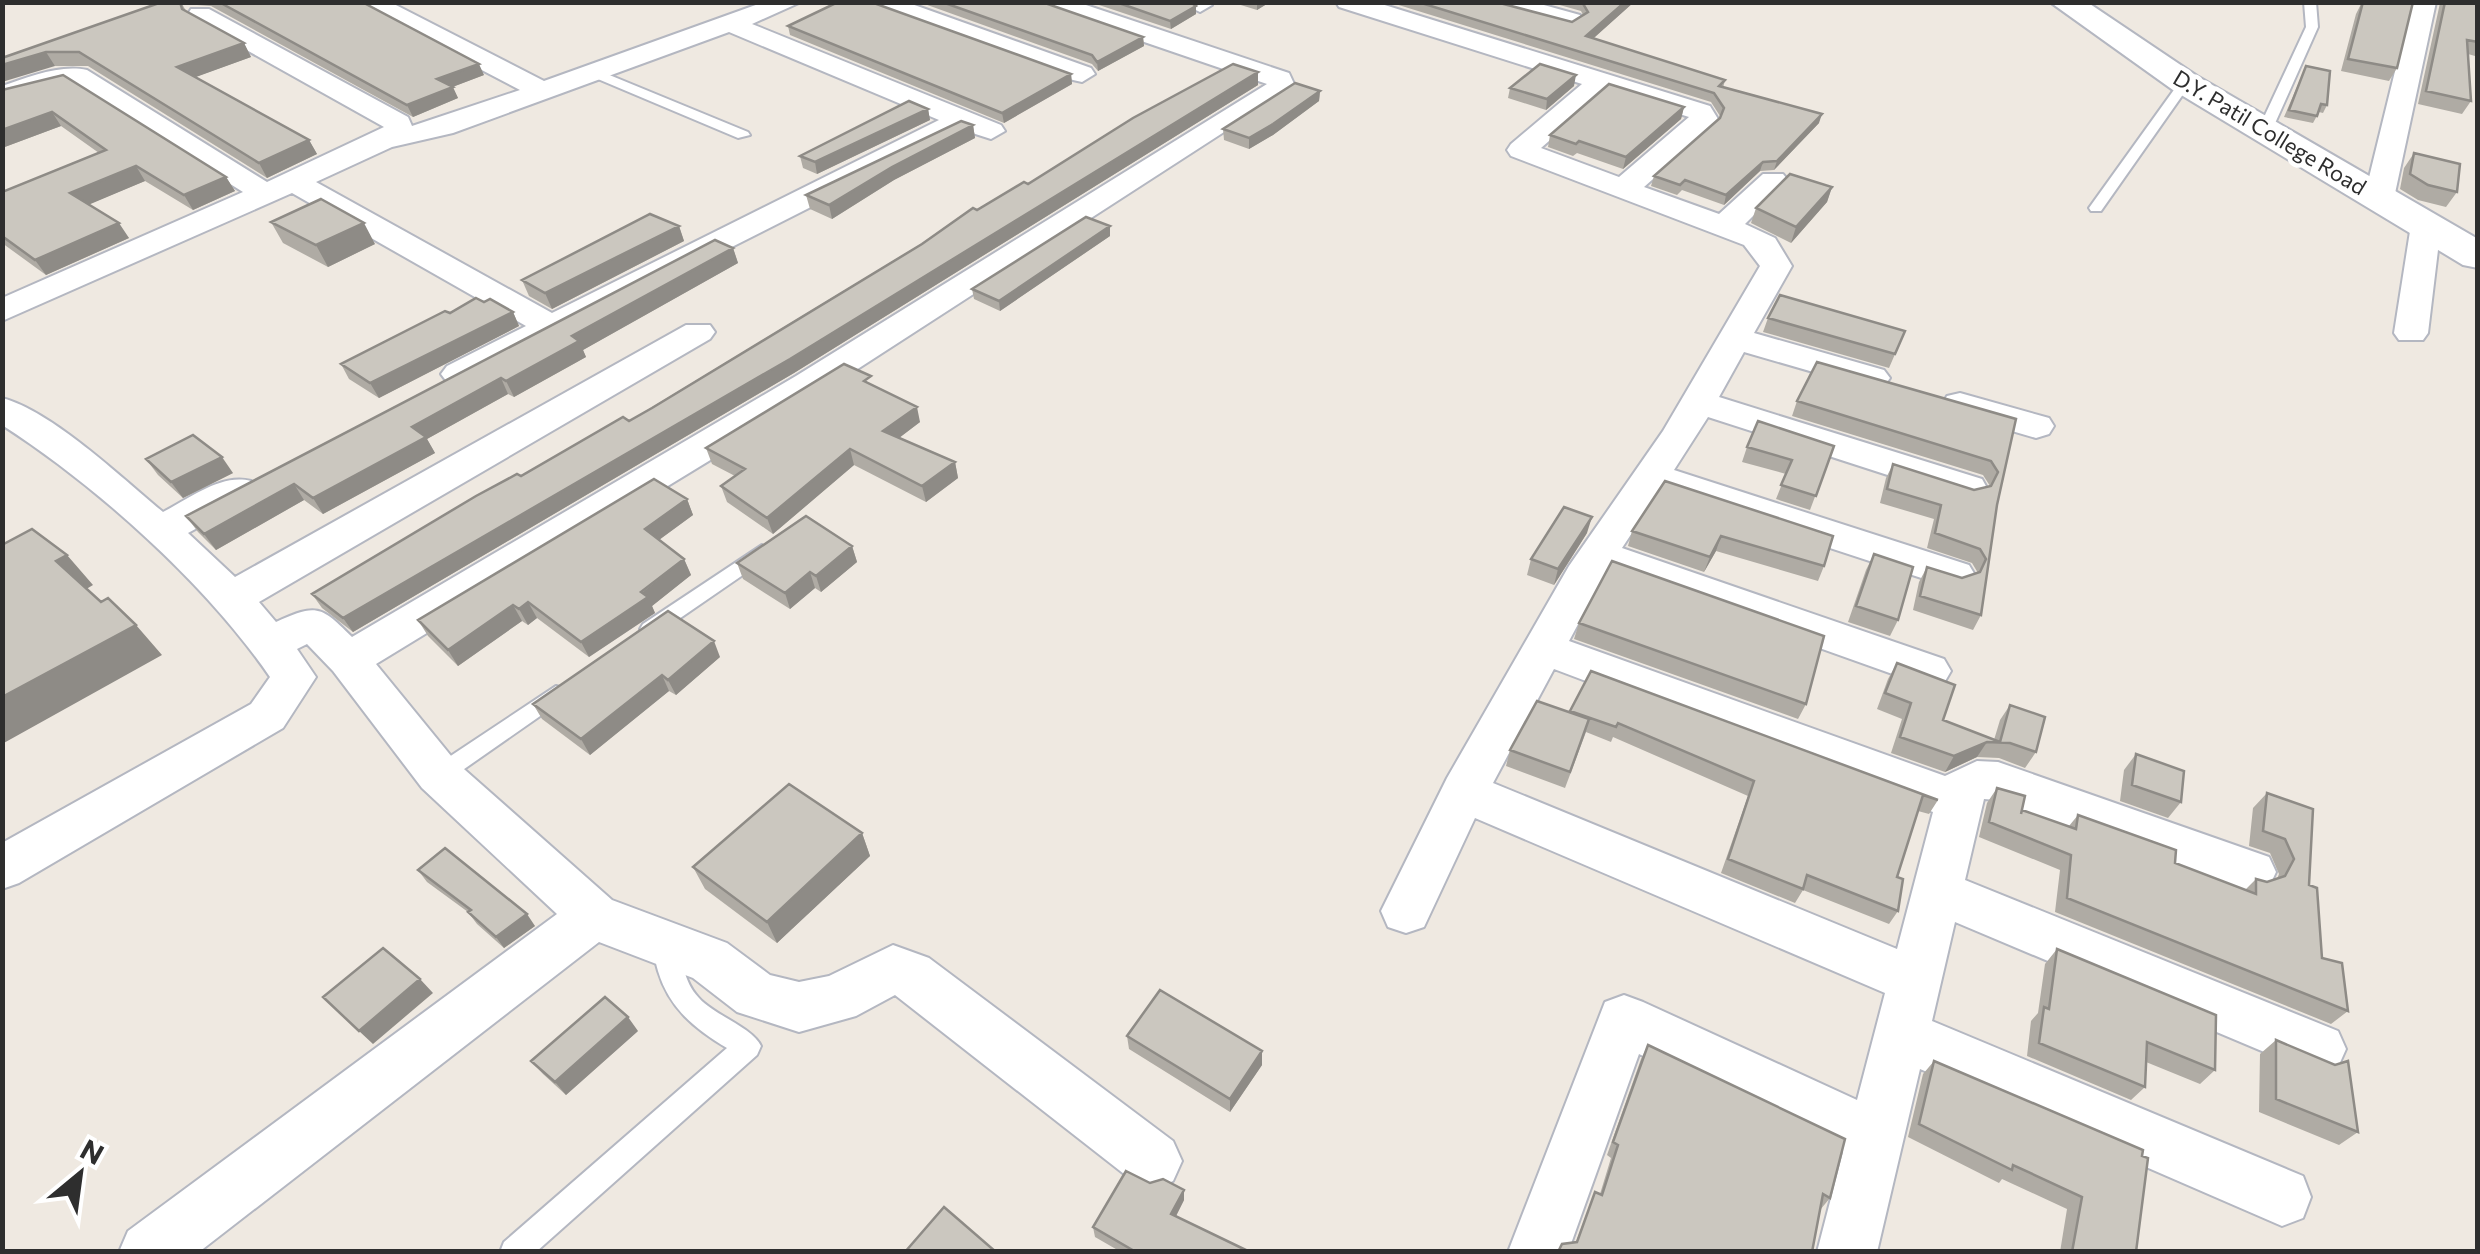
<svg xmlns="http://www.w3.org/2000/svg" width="2480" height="1254" font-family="Commissioner,sans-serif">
	<rect width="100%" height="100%" fill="#efe9e1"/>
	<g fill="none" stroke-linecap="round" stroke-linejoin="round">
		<!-- lane casing -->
		<g stroke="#b4b7c1" stroke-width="4">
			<path id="lane" d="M2304,2H2316L2318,27L2272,130L2260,133L2258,130L2306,27Z
				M590,67L748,132L750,135L738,138L586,74L584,71Z
				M2181,80L2191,83L2101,211H2091L2089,208Z
				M762,545L771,552L769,557L657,634H643L640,629L643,624Z
				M556,686L563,688L566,694L563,700L447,781L439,784L431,781L428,775L431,769Z
				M666,936L675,939C684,960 682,980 699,998C714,1015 753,1028 761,1046L757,1055L536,1252H500L504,1242L727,1048C695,1029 669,1008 658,971C655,960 652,950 657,939Z"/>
		</g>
		<!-- street casing -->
		<g stroke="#b4b7c1" stroke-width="4">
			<path id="street" d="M368,2H390L544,81L764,2H801L752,24L1001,125L1005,131L991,139L963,130L459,385L447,382L441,374L447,366L526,326L292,193L2,321V298L243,192L73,85L2,103V86C28,77 61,64 87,70L267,182L384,127L191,19L188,14L191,9H209L408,117L412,126L520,90L369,11ZM729,32L939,120L552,313L316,182L392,147L453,133Z
				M869,2H906L1091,68L1095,74L1082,82L1073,80L872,7Z
				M1039,2H1077L1289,73L1295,86L822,392L376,664L456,762L612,900L727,943L770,975L799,982L829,976L893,945L929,958L1173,1141L1182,1161L1173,1181L1153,1190L1133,1181L895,995L856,1016L799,1032L737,1012L693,978L599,942L199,1252H119L128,1231L557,914L422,788L333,671L307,644L297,649L316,677L283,728L19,883L2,889V843L251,704L270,677C206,584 97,486 2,425V398C52,411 123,479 163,512C189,499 221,473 251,481L256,490L251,499L188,533L235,577L686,325H710L715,332L710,339L259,602L276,622C317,603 321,606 352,637L796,376L1267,84L1042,7Z
				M1179,2H1211L1212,5L1200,12Z
				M1336,2H1375L1710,106L1718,119L1714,125L1644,187L1719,214L1763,174H1783L1788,180L1783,186L1745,224L1775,238L1792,266L1754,333L1884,370L1890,378L1884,386L1872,389L1744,352L1719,397L1982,479L1987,488L1982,497L1968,501L1708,417L1674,470L1969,565L1975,575L1969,585L1955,589L1659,492L1622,548L1944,659L1951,671L1944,683L1929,687L1606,572L1569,641L1945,776L1977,761L1998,762L2269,857L2276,872L2269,887L2251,893L1996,800L1984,799L1965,880L2338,1031L2346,1049L2338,1067L2319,1075L1955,922L1932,1021L2303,1176L2311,1197L2303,1218L2282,1226L1920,1069L1877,1252H1817L1843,1152L1639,1054L1568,1252H1508L1605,1002L1624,995L1643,1002L1857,1100L1885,993L1475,818L1424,927L1406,933L1388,927L1381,911L1447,778L1569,566L1663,431L1760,266L1744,245L1511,156L1507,150L1511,144L1582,84L1339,7ZM1606,91L1689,117L1619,177L1541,148ZM1554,669L1933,812L1897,949L1493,783Z
				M1490,2H1533L1580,15L1583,20L1571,27L1493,7Z
				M2412,2H2436L2394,198L2390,204H2368L2364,198Z
				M2426,216L2437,218L2441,225L2428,333L2423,340H2399L2394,333L2411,225L2415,218Z
				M1960,393L2049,418L2054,426L2049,434L2036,438L1947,412L1942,404L1947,396Z"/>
		</g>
		<!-- secondary casing -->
		<g stroke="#b4b7c1" stroke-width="4">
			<path id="secondary" d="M2050,2H2087L2197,76L2478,239V268L2463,265L2173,90Z"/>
		</g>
		<!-- lane -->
		<use href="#lane" fill="#fff" fill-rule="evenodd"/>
		<!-- street -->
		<use href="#street" fill="#fff" fill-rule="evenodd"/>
		<!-- secondary -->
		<use href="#secondary" fill="#fff" fill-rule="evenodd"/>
	</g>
	<!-- wall -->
	<path fill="#afaba4" d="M162,2H181L186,11L244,43L251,57L195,77L309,140L317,154L267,178L88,66H55L2,58Z
		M192,2H362L484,75L452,87L458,98L413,117L211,6L197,5Z
		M919,2H1042L1143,37L1144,46L1098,71L1092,64Z
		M1090,2H1190L1196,14L1171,29Z
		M1231,2H1270L1257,10Z
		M1389,2H1496L1572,22L1583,15L1581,11L1549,2H1634L1593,38L1725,80L1723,88L1819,123L1774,170L1760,171L1724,205L1682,190L1677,195L1651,186L1654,176L1720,118V116L1711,102Z
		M2362,2H2413L2397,68L2389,81L2341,71L2356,14Z
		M2478,2V52L2475,56L2468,54L2471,101L2462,114L2418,104L2440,3Z
		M788,26L1071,74L1072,84L1004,123L790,35Z
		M2306,66L2327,105L2323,113L2319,112L2313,123L2284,117Z
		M1258,72V85L794,373L353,632L322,608L312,594L521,476L629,421L977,210Z
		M1574,86L1546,110L1508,98L1510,88Z
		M2,90L226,177L235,191L193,210L145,181L89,204L129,238L46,275L2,243V192L99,153L61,126L2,148Z
		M1320,91L1319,101L1273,135L1249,149L1224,140L1223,129Z
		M1684,107L1681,119L1623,169L1577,153L1573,156L1548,147L1550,135Z
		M928,109L930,120L817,174L803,168L800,156Z
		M973,125L975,138L894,180L832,219L810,209L806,195Z
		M2414,153L2457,192L2446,207L2418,200L2400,189L2404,168Z
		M1832,187L1827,202L1791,243L1751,223L1756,208Z
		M271,222L375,244L328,267L283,243Z
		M679,226L684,241L552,309L529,296L522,280Z
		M1110,226V236L1000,311L974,299L972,289Z
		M733,248L738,263L583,350L586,357L514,397L508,394L427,439L435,453L323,514L304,500L216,550L198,532L186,516Z
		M484,302L513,312L519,326L379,398L349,379L341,364L450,313Z
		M1768,318L1905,331L1889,368L1763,332Z
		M873,386L920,422L899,438L955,462L958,478L926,502L854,465L773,534L727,502L721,486L735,476L712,464L706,448Z
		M1797,401L2016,419L1997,505L1981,615L1973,630L1913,610L1919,582L1927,567L1962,578L1978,573L1972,563L1927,548L1934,519L1880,503L1886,478L1893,464L1974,490L1990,486L1983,475L1792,416Z
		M1834,446L1810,510L1776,499L1786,474L1742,462L1747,447Z
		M146,459L233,473L183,498L158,475Z
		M1665,481L1824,566L1818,581L1716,551L1704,572L1628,546L1632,531Z
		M687,499L693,515L659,540L684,559L691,575L652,606L655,613L589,657L537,618L528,625L522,621L458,666L428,636L418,620Z
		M1587,533L1554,585L1527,575L1531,559Z
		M852,546L857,562L821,592L815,588L790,609L743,579L737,563Z
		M1874,554L1898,620L1890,636L1848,622L1866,570Z
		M1579,623L1806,704L1798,719L1574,639Z
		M720,657L676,695L669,691L590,755L542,719L533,704Z
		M1897,663L1943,720L1994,740L2000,720L2010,705L2036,752L2025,768L1999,758L1977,757L1945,772L1891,753L1902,719L1877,709L1888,679Z
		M1591,671L1938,800L1929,814L1918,811L1897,877L1898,911L1889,924L1803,890L1795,903L1721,873L1748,796L1613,737L1611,742L1586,732L1565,788L1506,766L1510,750L1570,713Z
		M2136,754L2181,802L2168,818L2120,801L2124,770Z
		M1997,788L2021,811L2069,826L2078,815L2175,863L2245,890L2256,879L2267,882L2277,879L2279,874L2270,853L2249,846L2253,808L2267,793L2309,885L2322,958L2348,1011L2331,1024L2055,912L2060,870L1979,837L1987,803Z
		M862,833L870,856L777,943L705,889L693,867Z
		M418,870L535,926L504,948L477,924L468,912L427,882Z
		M2057,949L2215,1070L2200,1084L2146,1062L2145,1087L2131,1100L2027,1056L2031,1021L2038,1013L2045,964Z
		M638,1031L566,1095L543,1074L531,1061Z
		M1127,1036L1262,1065L1230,1112L1129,1049Z
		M2276,1040L2358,1132L2339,1145L2259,1112L2260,1054Z
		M1648,1045L1830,1198L1820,1210L1576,1242L1595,1192L1600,1194L1611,1158L1607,1155L1641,1059Z
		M1934,1061L2143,1150L2136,1252H2060L2067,1209L2002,1179L1999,1183L1908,1137L1923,1074Z
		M1184,1200L1176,1216L1250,1252H1121L1095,1237L1093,1227Z"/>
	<!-- shaded-wall -->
	<path fill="#8e8b86" d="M1257,2H1270L1257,10Z
		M1625,2H1634L1585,46L1586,36Z
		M1196,6V14L1171,29L1170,21Z
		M1143,37L1144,46L1098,71L1097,62Z
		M244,43L251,57L185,81L177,67Z
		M46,52L55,66L2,82V65Z
		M479,64L484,75L442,91L437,79Z
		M1258,72V85L794,373L353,632L343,618Z
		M1071,74L1072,84L1004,123L1002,113Z
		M1576,75L1574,86L1546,110L1547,99Z
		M453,87L458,98L413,117L407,105Z
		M1320,91L1319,101L1273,135L1249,149V138Z
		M1684,107L1681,119L1623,169L1626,157Z
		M928,109L930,120L817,174L815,162Z
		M52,112L61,126L2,148V130Z
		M1822,114L1819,123L1774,170L1777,161Z
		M973,125L975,138L894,180L832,219L829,205L892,167Z
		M309,140L317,154L267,178L259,163Z
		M1763,162L1760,171L1724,205L1726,195Z
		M136,166L145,181L81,208L70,193Z
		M226,177L235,191L193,210L184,195Z
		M1832,187L1827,202L1791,243L1796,227Z
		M119,223L129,238L46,275L35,260Z
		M364,223L375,244L328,267L316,245Z
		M679,226L684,241L552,309L545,293Z
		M1110,226V236L1000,311L999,301Z
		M733,248L738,263L583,350L586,357L514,397L506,381L572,336Z
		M513,312L519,326L379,398L370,383Z
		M501,378L508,394L427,439L435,453L323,514L313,498L412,427Z
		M917,407L920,422L887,447L883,431Z
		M850,449L854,465L773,534L767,518Z
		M222,457L233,473L183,498L171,482Z
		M955,462L958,478L926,502L922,486Z
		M294,484L304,500L216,550L204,534Z
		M687,499L693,515L652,545L645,529Z
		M1592,517L1587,533L1554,585L1558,569Z
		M1721,536L1716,551L1704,572L1710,557Z
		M852,546L857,562L821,592L816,576Z
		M67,555L93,585L83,591L56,561Z
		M684,559L691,575L652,606L655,613L589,657L581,642Z
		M810,572L815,588L790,609L785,593Z
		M528,602L537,618L528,625L519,609Z
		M513,605L522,621L458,666L448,650Z
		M136,625L162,655L2,744V697Z
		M714,641L720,657L676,695L668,680Z
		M662,675L669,691L590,755L581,739Z
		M1987,742L1977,757L1945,772L1954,756Z
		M862,833L870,856L777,943L767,922Z
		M527,914L535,926L504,948L496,937Z
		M420,979L433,993L373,1044L359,1031Z
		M628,1017L638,1031L566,1095L555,1082Z
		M1262,1051V1065L1230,1112V1099Z
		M1184,1190V1200L1172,1224L1171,1214Z"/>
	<!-- building -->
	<path fill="#cbc7bf" stroke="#8e8b86" stroke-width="2.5" d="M162,2H180L182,9L244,43L177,67L309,140L259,163L79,52H46L2,65V58Z
		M219,2H362L479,64L437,79L453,87L407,105Z
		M838,2H871L1071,74L1002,113L788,26Z
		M942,2H1042L1143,37L1097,62L1092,55Z
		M1116,2H1190L1196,6L1170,21Z
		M1418,2H1496L1572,22L1588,12L1582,2H1625L1586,36L1725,80L1719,86L1822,114L1777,161L1763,162L1726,195L1685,180L1680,185L1654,176L1720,118L1724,108L1714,93Z
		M2363,2H2413L2397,68L2348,59Z
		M2445,2H2478V42L2467,40L2471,101L2426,91Z
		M1233,64L1258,72L790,359L343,618L312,594L476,496L517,474L521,476L623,417L629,421L652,408L922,244L973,208L977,210L1024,182L1028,184L1133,118Z
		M1540,64L1576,75L1547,99L1510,88Z
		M2306,66L2330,71L2327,105L2321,104L2317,116L2289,110Z
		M63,75L226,177L184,195L136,166L70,193L119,223L35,260L2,236V192L106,150L52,112L2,130V90Z
		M1295,83L1320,91L1273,124L1249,138L1223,129Z
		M1609,84L1684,107L1626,157L1579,141L1576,144L1550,135Z
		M909,101L928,109L815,162L800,156Z
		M961,121L973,125L892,167L829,205L806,195Z
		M2414,153L2460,164L2457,192L2428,185L2410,174Z
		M1790,174L1832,187L1796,227L1756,208Z
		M321,199L364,223L316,245L271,222Z
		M650,214L679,226L545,293L522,280Z
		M1086,217L1110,226L999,301L972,289Z
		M715,240L733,248L572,336L579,341L506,381L501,378L412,427L426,437L313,498L294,484L204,534L186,516Z
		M1780,295L1905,331L1895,354L1768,318Z
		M476,298L484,302L490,299L513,312L370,383L341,364L445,311L450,313Z
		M1817,362L2016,419L1997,505L1981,615L1920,596L1927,567L1962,578L1980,572L1986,559L1980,549L1935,533L1941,505L1887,489L1893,464L1974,490L1991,486L1998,472L1991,461L1797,401Z
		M844,364L871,376L864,381L917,407L883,431L955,462L922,486L850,449L767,518L721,486L745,469L706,448Z
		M1758,421L1834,446L1816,496L1781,485L1792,460L1747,447Z
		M193,435L222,457L171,482L146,459Z
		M654,479L687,499L645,529L684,559L641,592L648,597L581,642L528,602L519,609L513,605L448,650L418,620Z
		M1665,481L1833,536L1824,566L1721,536L1710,557L1632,531Z
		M1564,507L1592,517L1558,569L1531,559Z
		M806,516L852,546L816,576L810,572L785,593L737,563Z
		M32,529L67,555L56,561L101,602L108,598L136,625L2,697V545Z
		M1874,554L1913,567L1898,620L1856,606Z
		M1612,561L1824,636L1806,704L1579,623Z
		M668,611L714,641L668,680L662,675L581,739L533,704Z
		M1897,663L1955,685L1943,720L2000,742L2010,705L2045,717L2036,752L2010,743L1987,742L1954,756L1900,737L1911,703L1885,693Z
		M1591,671L1938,800L1923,795L1897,877L1903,879L1898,911L1807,875L1803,889L1728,859L1754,781L1618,723L1616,727L1570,711Z
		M1537,701L1589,719L1570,772L1510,750Z
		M2136,754L2184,771L2181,802L2132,785Z
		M789,784L862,833L767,922L693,867Z
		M1997,788L2025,796L2021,814L2022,810L2076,829L2078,815L2176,850L2175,863L2256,894V879L2267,882L2285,876L2294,859L2285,839L2263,831L2267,793L2313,809L2309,885L2317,888L2322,958L2342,963L2348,1011L2067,898L2071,855L1989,822Z
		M445,848L527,914L496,937L468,912L471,910L418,870Z
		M383,948L420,979L359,1031L323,997Z
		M2057,949L2216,1015L2215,1070L2147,1042L2145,1087L2039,1043L2044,1007L2049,1009Z
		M1160,990L1262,1051L1230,1099L1127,1036Z
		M605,997L628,1017L555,1082L531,1061Z
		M2276,1040L2335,1065L2348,1061L2358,1132L2276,1099Z
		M1648,1045L1845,1139L1830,1198L1823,1194L1812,1252H1558L1562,1244L1577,1242L1595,1192L1602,1195L1618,1145L1613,1142Z
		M1934,1061L2143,1150L2142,1156L2148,1158L2136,1252H2072L2082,1197L2013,1165L2012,1170L1919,1124Z
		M1126,1171L1150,1183L1163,1179L1184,1190L1171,1214L1250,1252H1136L1093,1227Z
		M944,1207L996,1252H905Z"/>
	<g text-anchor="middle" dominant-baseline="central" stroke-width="9" stroke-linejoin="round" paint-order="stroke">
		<!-- far-street labels -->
		<g font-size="22" fill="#2e2e2e" stroke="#fff">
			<text transform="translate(2270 132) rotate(31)">D.Y. Patil College Road</text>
		</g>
	</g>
	<!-- border -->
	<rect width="2480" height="1254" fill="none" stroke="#2e2e2e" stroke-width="10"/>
	<!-- north arrow -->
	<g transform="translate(80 1174) rotate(29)" stroke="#ffffff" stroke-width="8" paint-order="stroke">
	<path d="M0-8L18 38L0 25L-18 38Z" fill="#2e2e2e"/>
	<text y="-15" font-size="28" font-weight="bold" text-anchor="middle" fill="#2e2e2e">N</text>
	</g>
</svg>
